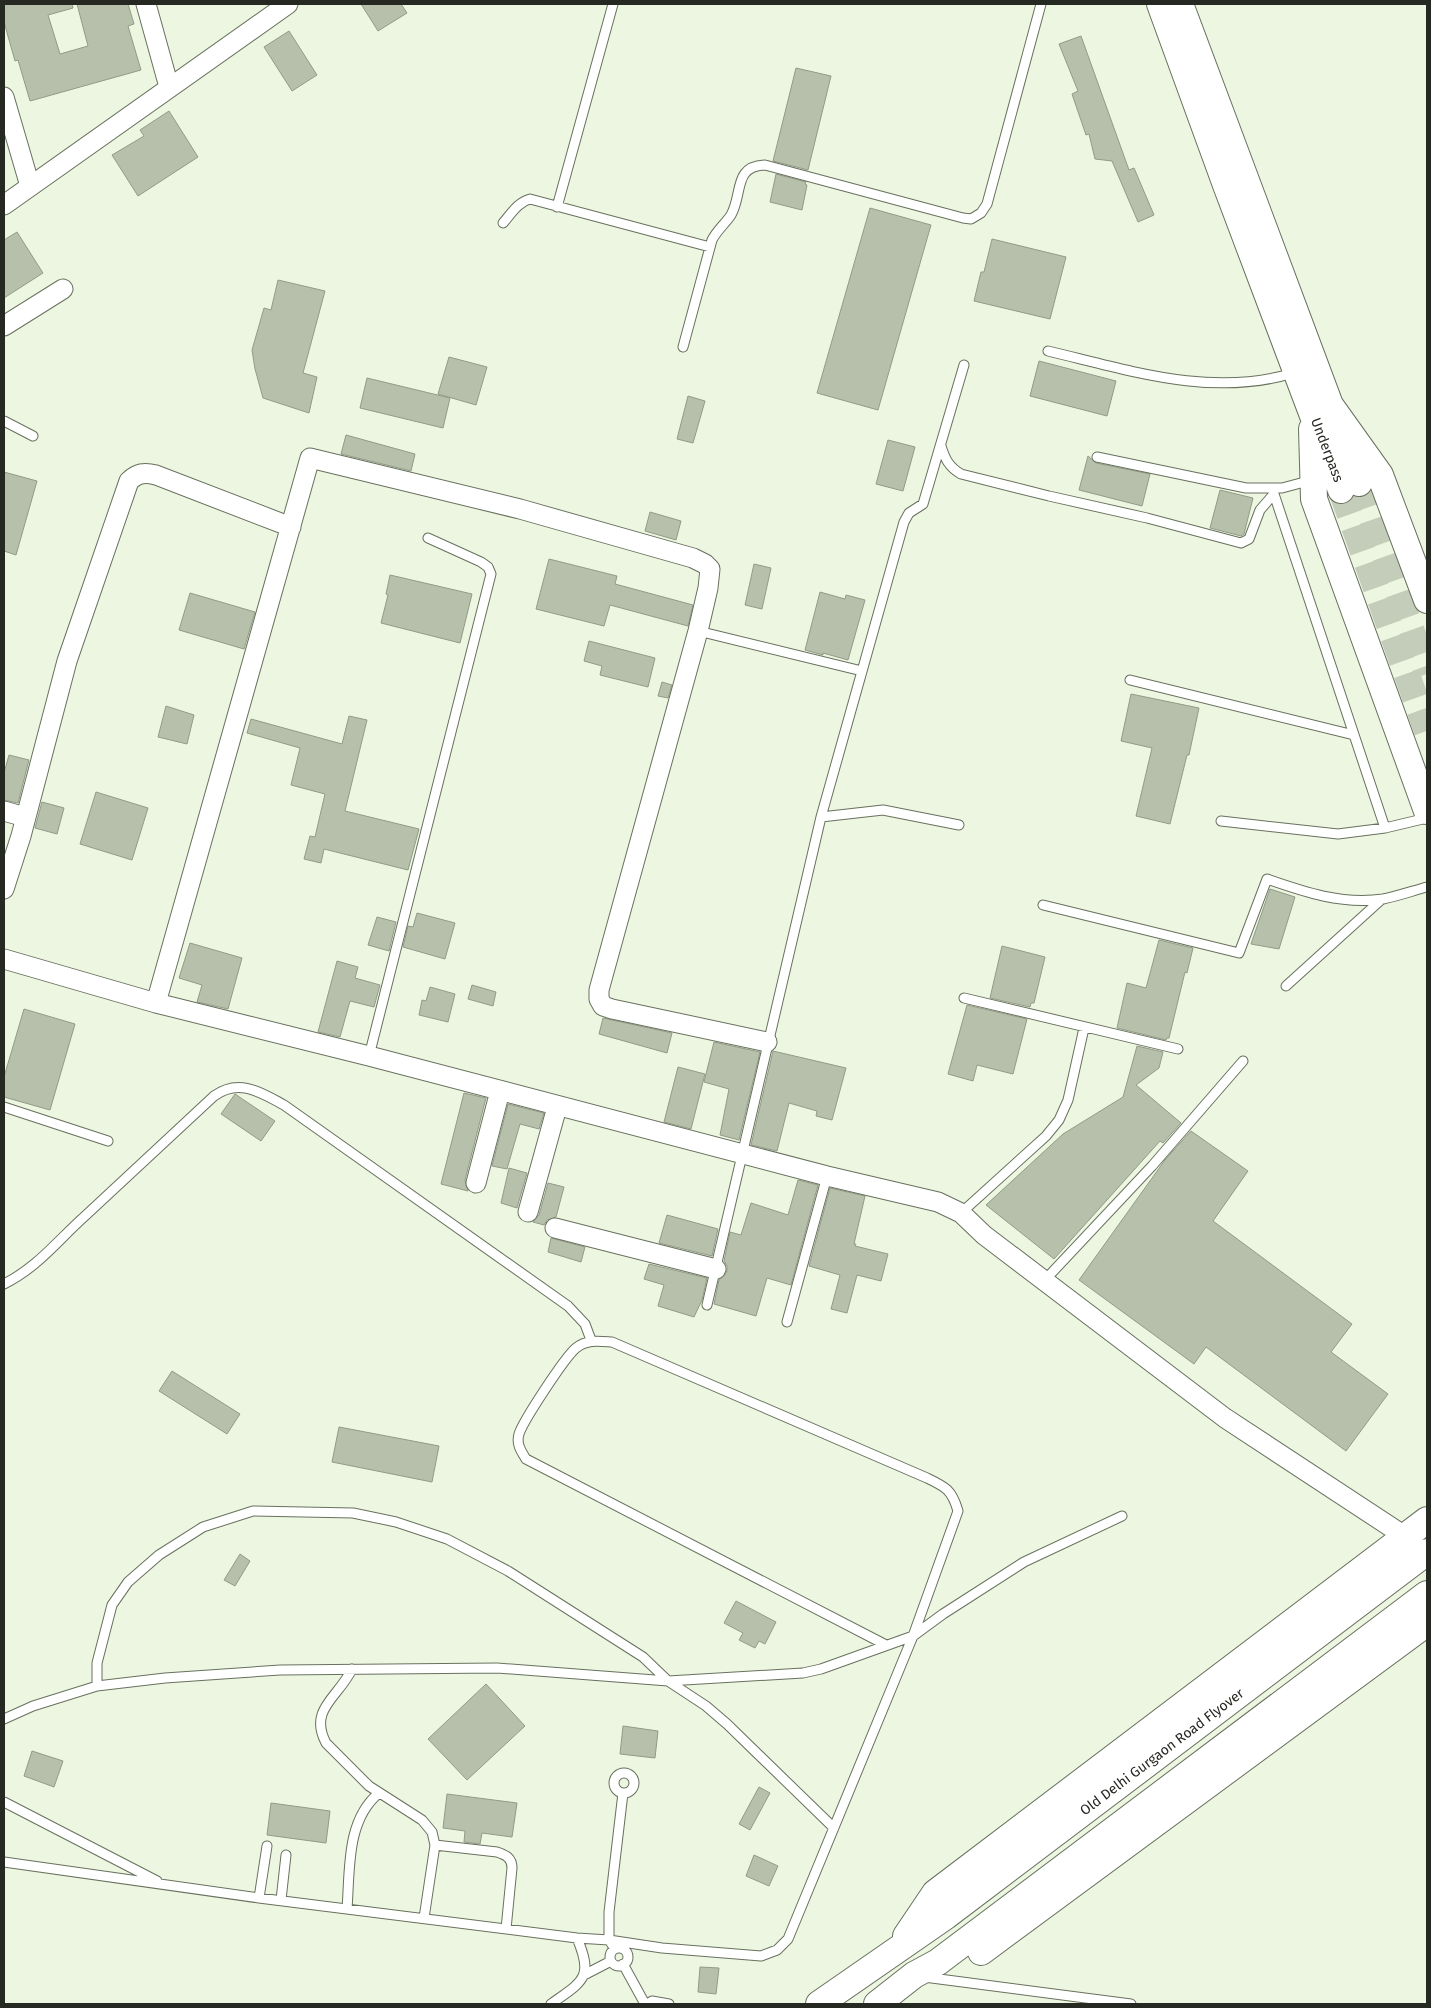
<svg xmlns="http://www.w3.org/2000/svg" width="1431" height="2008" font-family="'Fira Sans',sans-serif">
	<rect width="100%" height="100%" fill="#ecf6e0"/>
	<!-- building -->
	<path fill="#b6c0ab" stroke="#929b87" d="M4,4H72L73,8L48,15L60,54L88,46L77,4H128L134,24L128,26L141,70L30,101L18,60L15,61L4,22Z
		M361,4H401L407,13L378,31Z
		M289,31L317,75L292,91L264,47Z
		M1081,36L1129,170L1134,168L1154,215L1138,222L1112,161L1095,159L1089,134L1086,135L1072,94L1078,91L1059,44Z
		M796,68L831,76L808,170L773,161Z
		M169,111L198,157L138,196L112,155L144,136L140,130Z
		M776,174L806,182L805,184L807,185L802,210L770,202Z
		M870,208L931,225L878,410L817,393Z
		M17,232L43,273L4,298V240Z
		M992,239L1066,257L1050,319L974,301L981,272H984Z
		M278,280L325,291L303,373L317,377L309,413L263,398L255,369L252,350L264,308L271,310Z
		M449,357L487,367L476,405L438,394Z
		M1039,361L1116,381L1107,416L1030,396Z
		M367,378L450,398L443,428L360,408Z
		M688,396L705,401L693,443L677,439Z
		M346,435L415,454L411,471L341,454Z
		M888,440L915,447L903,491L876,484Z
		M1088,456L1096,463L1150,474L1142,506L1079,490Z
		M4,472L37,481L16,555L4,551Z
		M1220,490L1253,498L1244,534L1241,536L1210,528Z
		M650,512L681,521L676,540L645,531Z
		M549,559L617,576L615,584L693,605L688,626L610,605L604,626L536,609Z
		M754,564L771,568L762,609L745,605Z
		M390,575L472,594L460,643L381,623L388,595L386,594Z
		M820,592L845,599L846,595L865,600L848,660L823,653V655L805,650Z
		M190,593L255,612L244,649L179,630Z
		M589,641L655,658L648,687L600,675L602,666L584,661Z
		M662,682L672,685L668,698L658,696Z
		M1131,694L1199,708L1189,755H1187L1170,824L1136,816L1152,748L1121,741Z
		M166,706L194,715L187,744L158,737Z
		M349,716L367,720L345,811L419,829L408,870L324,849L321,863L304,859L310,836L315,837L325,794L291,785L300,748L247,733L251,719L342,744Z
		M9,755L29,760L18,803L4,800V773Z
		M96,792L148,808L132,860L80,844Z
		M42,802L64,808L57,834L35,828Z
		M1270,889L1295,897L1279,949L1251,944Z
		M417,913L455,923L445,959L403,947L408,926L413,927Z
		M377,917L396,922L389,951L368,945Z
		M1159,940L1193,948L1187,973L1185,972L1169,1038H1167L1166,1040L1117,1028L1127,983L1146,988Z
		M190,943L242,958L228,1009L197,1002L202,985L179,978Z
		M1002,946L1045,957L1034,1003H1031L1030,1007L990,998Z
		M337,961L358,967L355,978L380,985L374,1007L350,1001L340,1037L318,1032Z
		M472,985L496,992L493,1006L468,999Z
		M430,987L455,994L448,1022L419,1015L422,1000L426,1001Z
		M967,1005L1027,1019L1013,1074L977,1065L973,1081L948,1074Z
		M24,1009L75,1024L50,1110L4,1097V1077Z
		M603,1018L672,1033L667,1053L599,1034Z
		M714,1042L760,1052L739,1140L720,1135L729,1089L704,1082Z
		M1137,1046L1163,1052L1159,1068L1136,1085L1181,1123L1163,1143L1160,1141L1054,1259L986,1205L1063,1134L1123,1097Z
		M773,1051L846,1068L832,1120L816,1116L817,1111L789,1103L777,1151L751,1145Z
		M678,1067L705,1074L691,1129L664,1122Z
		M464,1093L486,1098L465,1180L468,1191L441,1184Z
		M235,1094L275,1121L261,1141L221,1114Z
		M508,1104L544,1113L539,1129L520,1124L507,1169L492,1166Z
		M1191,1131L1248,1171L1213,1221L1352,1324L1331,1352L1388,1394L1346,1451L1206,1347L1194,1364L1079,1280L1165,1160Z
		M509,1168L527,1173L517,1208L501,1203Z
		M798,1180L818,1185L791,1285L767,1278L756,1316L714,1304L719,1280L724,1276L727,1271V1266L724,1261L730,1232L741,1235L751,1203L788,1215Z
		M548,1183L564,1187L556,1217L547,1220L544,1225L533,1222L539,1215Z
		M830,1188L865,1196L854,1244H856L855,1246L888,1254L881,1281L857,1275L847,1313L831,1309L840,1275L809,1266Z
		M667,1215L718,1229L712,1256L659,1243Z
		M551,1238L585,1247L581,1262L548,1252Z
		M649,1264L707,1278L702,1300L694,1317L658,1306L664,1285L644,1279Z
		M172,1371L240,1414L227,1434L159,1391Z
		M339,1427L439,1446L432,1482L332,1462Z
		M240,1554L250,1561L235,1586L224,1580Z
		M736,1601L776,1622L765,1644L759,1641L755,1648L739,1640L743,1633L724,1623Z
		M486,1684L525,1726L467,1780L428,1739Z
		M623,1726L658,1731L655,1758L620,1754Z
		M32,1751L63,1761L54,1787L24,1776Z
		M759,1787L770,1793L750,1830L739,1824Z
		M447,1794L517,1803L512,1837L482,1833L480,1844L464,1842L465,1831L443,1828Z
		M271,1803L330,1811L326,1843L267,1835Z
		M754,1855L778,1866L769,1886L746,1876Z
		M700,1967L719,1968L716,1994L698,1992Z"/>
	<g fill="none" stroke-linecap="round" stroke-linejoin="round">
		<!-- secondary-tunnel -->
		<path stroke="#c4cdba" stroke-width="26" stroke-dasharray="26 13" stroke-linecap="butt" d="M1359,483L1427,674
			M1341,490L1427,731"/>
		<!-- lane casing -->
		<g stroke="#68715e" stroke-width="11">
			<path id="lane" d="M557,207L613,4
				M503,223C511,214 518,202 530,199L710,247
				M683,347L712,240C717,230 725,224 731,215C743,194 733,166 765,165L963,218L971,219L981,213L987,204L1041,4
				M1048,351C1128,370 1212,398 1293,373
				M4,421L33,436
				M941,446C945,459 949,467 961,474L1049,496L1147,518L1241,543L1249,539L1260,510L1273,495
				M1097,457L1246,488H1282L1312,480
				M1272,488L1385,828
				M698,631L862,671
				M1130,680L1354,735
				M821,817L883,810L959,825
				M1221,821L1338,834L1385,828L1427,818
				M1043,905L1239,953L1267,879C1304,892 1342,905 1383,899C1398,896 1412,891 1427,887
				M1286,986L1382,899
				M964,998L1178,1049
				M369,1056L491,574L488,567L481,562L428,538
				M4,1107L108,1141
				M961,1213L1046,1136L1059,1120L1068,1100L1084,1028
				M1044,1281L1152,1166L1243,1061
				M4,1284C38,1267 57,1241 85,1216C128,1176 171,1136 214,1096C239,1078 260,1092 284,1105L568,1306L585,1324L591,1340
				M707,1305L821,817L904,522L909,513L923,504L964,365
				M787,1322L827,1176
				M352,1669C339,1697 308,1709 326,1743L369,1786L422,1820L432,1832L435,1845L424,1918
				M97,1686V1663L112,1605L128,1582L159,1555L203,1527L253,1511L353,1513L396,1522L447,1539L508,1571L643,1657L668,1681L706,1706L727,1724L834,1828
				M4,1719L33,1706L97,1686L165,1678L280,1670L497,1668L668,1681L803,1673L821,1669L913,1636L943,1614L1024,1562L1122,1516
				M614 1783a10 10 0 1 1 20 0a10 10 0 1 1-20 0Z
				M4,1802L157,1881
				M435,1845L497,1852C506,1855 512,1858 512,1868L506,1929
				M4,1862L259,1898L577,1938L609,1940L662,1948L761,1956L777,1950L788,1939L913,1636L958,1511C952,1490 946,1487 927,1478L612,1342C599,1341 587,1339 576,1348C565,1357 523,1421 519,1434C516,1444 521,1451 526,1459L886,1645
				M259,1898L267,1846
				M281,1900L286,1855
				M347,1909C350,1870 346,1820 379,1793
				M610 1957a9 9 0 1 1 18 0a9 9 0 1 1-18 0Z
				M615,1949L609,1940V1912L623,1793
				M623,1964L645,2004
				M584,1975L611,1961
				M924,1977L1131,2004
				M551,2004C583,1981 594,1978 577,1938
				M647,2004L652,2001L669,2004"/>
		</g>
		<!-- street casing -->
		<g stroke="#68715e" stroke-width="21">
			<path id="street" d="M146,4L169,87
				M4,97L30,186
				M4,205L288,4
				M4,326L63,289
				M4,811L25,817
				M4,889L21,836L67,661L129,481C138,473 144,472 156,475L291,527
				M4,959L156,1003L369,1056L827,1176L938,1202L961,1213L984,1235L1225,1418L1406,1537
				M156,1003L310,458L520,509L693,558L705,564L710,569L708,588L698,631L599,990V999L603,1006L612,1009L767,1042
				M476,1183L500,1091
				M528,1212L557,1107
				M555,1228L716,1269"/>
		</g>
		<!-- secondary casing -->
		<g stroke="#68715e" stroke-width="28">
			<path id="secondary" d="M1160,4L1226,185L1341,490
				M1180,4L1330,405L1380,475L1427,600
				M1312,429L1314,499L1427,811
				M1342,436L1359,483
				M906,1936L935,1893L1427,1520
				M981,1952L1427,1623
				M819,2004L946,1916L1427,1552
				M877,2004L914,1975L938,1962L1427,1594"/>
		</g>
		<!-- lane -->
		<use href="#lane" stroke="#fff" stroke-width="9"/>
		<!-- street -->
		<use href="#street" stroke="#fff" stroke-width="19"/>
		<!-- secondary -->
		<use href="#secondary" stroke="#fff" stroke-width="26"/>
	</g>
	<g text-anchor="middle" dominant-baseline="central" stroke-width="4.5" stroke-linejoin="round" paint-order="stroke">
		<!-- street labels -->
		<g font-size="14" fill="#252921" stroke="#fff">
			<text transform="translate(1327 450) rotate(69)">Underpass</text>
			<text transform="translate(1162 1752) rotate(-37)">Old Delhi Gurgaon Road Flyover</text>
		</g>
	</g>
	<!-- border -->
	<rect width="1431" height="2008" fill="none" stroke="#252921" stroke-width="10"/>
</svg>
